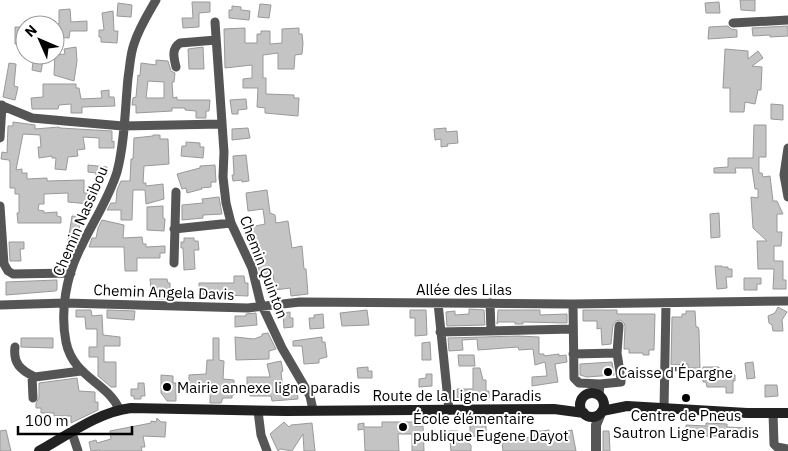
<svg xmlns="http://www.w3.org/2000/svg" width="788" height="451" font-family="'IBM Plex Sans',sans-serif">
	<rect width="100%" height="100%" fill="#fff"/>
	<!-- building -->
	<path fill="#c4c4c4" stroke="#999" fill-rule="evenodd" d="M740,0H755V11L741,10Z
		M192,2H210V12L199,13V27L183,28L182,18H193Z
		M719,2L720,13H706L705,3Z
		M118,3L132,5L131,17L117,16Z
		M260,4L271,5L269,18L258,17Z
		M232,6L241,7V10L250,11L249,20L229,18V10H232Z
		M70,9L71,22L87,21V31H70L69,38L56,37V24H59V10Z
		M113,11L114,31H118L117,43L101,42V37H99V30H104L102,13Z
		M728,26L731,29L737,30V37L708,39L709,27Z
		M788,26V36L770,37V35L753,36L752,28Z
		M15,27H22V44H15Z
		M245,28V43H257V34H261V31H270V44L282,43V29L299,28V34H302L303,43L302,54L295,55L294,69H278V53L263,55V78H266V94L294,95V98H299L298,116L265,113V108L257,107L258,88H243V79L252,78V65L225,68L224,29Z
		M76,47L77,61L74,81L54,75L55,55L65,54L64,49Z
		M203,47L204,69H189L188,49Z
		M725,49L748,51V59L758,51L763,58L752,66L762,67L761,90H758L755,104L745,102L744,112H730V88H723Z
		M34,55H44L41,72L32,70Z
		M156,60L168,61L171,71L175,73L174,82H172L173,98L177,97V100H210L209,111H206V118H196V111L185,110V108H172V111L136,113V105H132L133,98L136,97L138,75L140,76L141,63L156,65ZM148,81L164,82V98H146Z
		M9,63L16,64L14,86L18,87L15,100L3,97Z
		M43,84H76V88H79L81,99L102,98L101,91L109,90V97H114L115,106L82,107V113H71V104L59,105L58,109H32L31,98L43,97Z
		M246,99L247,109L238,110V114H232L230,100Z
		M771,104L783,105V120L771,119Z
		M13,122L35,125V129L59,127L60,128L112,131V142L114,141V148H99V138L83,137L85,149L77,150L78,156L68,157L66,170L55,169L56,158H52V156L39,158L38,147H41L40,135L23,134L16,170L22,169V173H27V179L47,178V181L84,180V193H87V198H89V204L68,202V193L44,194V204H39L38,210L44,211V213L57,212V216L61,217V223H18L17,213H19V194H15V188H10V162L9,160L1,159L2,152L7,153L8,126H13Z
		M754,125H766V157H759V173H762L763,177L770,176L773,201H777L783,214H777V232H782L781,246H774V261H783V280H786V289H773L774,269H758L757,241H767L753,228L751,197L758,198V189H755L752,168H735L736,173H714V168L728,167V158H753Z
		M248,128L250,138L232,140V129Z
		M446,128V132L457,131L458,143L447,144L448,146L441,147V139L435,140L434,129Z
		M153,135H160V139H168L169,164L144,166L143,183H146V186L163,184L164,199L146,204L145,190H133L132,220H121V210H107L111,203H116L117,190L121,181H130L131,159H133L134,138L153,136Z
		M186,142L200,143V147H204L203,158L181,156L182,146H186Z
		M246,155L249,181L242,182V180L233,181L232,175H234L233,156Z
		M88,165L107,167V176H96V173L88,172Z
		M215,165L216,182H211V187L201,188L202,189L187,193L186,188L182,189L177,174L200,168V166Z
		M267,190L270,213L275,215L276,223L288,221L292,248L302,246L304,269H306L308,294L291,296L290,288L275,290L273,274L260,275L255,248L253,249L252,242H254L251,227L265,224L263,209L248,211L246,193Z
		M219,197L222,214L203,215V218L182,220V205L203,203L202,199Z
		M163,206V218L165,219L164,231L147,230V207Z
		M719,213L720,237L711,238L710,214Z
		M72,216L81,217L78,237L77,236L76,242L68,241Z
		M102,220L124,225L123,238L142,237L143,244H146V247L165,246V253H160V258H137V271H125L124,247H89L92,238H96L98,228Z
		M184,238H194V241H198L199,250H194L195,269L184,270L183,248H181V242H184Z
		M9,242H24V249H20L21,261H10Z
		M715,266H722V267H728V269H732V277H726L727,288L717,289Z
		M234,276H244L245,283H248V296L199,294V283H234Z
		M744,278H761V284H757V290H744Z
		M150,279H167L168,283H170V299H156L155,288L151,289Z
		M57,280V290L55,291L6,295V282Z
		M778,307L787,312L782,320L783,331H773L772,325L769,323L768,316L775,313Z
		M469,309L484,310L485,325L447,326L446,312L455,311V315L469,314Z
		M76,310H91L92,316L102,315L103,335L120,337V346H104V362H116V387H111L98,376V357H89V347H97V329H86L85,317H76Z
		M107,310L135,311L134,320L107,318Z
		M367,310L369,325L342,326L340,313Z
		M410,310H426L427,335L415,336V318H410Z
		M498,310H540V315L567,314V323L523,322V324H515V322H498L497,324Z
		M583,310H617V314H655L654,350H649V355H643V353H629V349H624L625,326L624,323L620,320L616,321L613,325L611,344L602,345L601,328L597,329V321H583Z
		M686,311H695L696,327H698L699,330L700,368H688V364L671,365L672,317H682V314H686Z
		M290,312V318H293V327L284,328L283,313Z
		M256,313L257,325L235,327V316H246V314Z
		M323,314L324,328L310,329L309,318H314V315Z
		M268,333L276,349L269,351V359L236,360L235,337L254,339L262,336V334Z
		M518,336L539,337V354H544V356L559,354V356L566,355L567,362L555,364L558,382L532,386V377L547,376L545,362L535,365L533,349L519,350L518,347L478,350L477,339L462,340L463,350L449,351L448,338Z
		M322,337V342H325L327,357L319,359V363L304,364L302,346H293V341Z
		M21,338H53V348L21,347Z
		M213,338H219V360L224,361L223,379L234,380V395H232V398H223L221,403H210V389L189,390V375L206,374L207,360H213Z
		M430,342L431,360H422V343Z
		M458,355H474L475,366H459Z
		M281,361L283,371L281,372L283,389L297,388L298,399L272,401L271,396H250V386H247V377H270L267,364Z
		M612,362L614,375L587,377L580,375V364Z
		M753,362L755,378L747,379L745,363Z
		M368,367V371H372V378H358L357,368Z
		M703,367H719V371L732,372V375H735V381H733V393H726V387H707L706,382H703Z
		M473,368H480L483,380H486V391H489V398H457V389H473Z
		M426,374H432V386L419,387V379L426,378Z
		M161,375L173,376V383H176V401H167L161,393Z
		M77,378L79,391L95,392V402H98V410L71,423V416H54V413H41V408H36V403L39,398V383Z
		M138,383H144L145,396H141V399H134V396H131V389H138Z
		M765,385H777L778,396L765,397Z
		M157,418L161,422H166L165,437L143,436L145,447H141L142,451H100L99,450L91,451L89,442L96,440L97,443L111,439L110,431L151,423V421L156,422Z
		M470,420H486V437L470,436Z
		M284,422L289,427L291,425L312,423L315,451H304L303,434L292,451L280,449L278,451L270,434Z
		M382,422H415V426H423L424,451H412V434H398L399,451H365L364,429L358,430V424L364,423V427H382Z
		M706,423L727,424V427L748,428V438H738V436H698V431L686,430V425L706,426Z
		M6,430L10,447L11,451H0V431Z
		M549,430L550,434L572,430L576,451H503L502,443L535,436V432Z
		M449,431H458V436L471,445V451H451Z
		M603,431H609L610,451H603Z"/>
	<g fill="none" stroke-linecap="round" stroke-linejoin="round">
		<!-- minor -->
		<path stroke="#555" stroke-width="9" d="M215,22L224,152L223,177L226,203L231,223L252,268L260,301L282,348L310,396L313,410
			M733,23L788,20
			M176,67C174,58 171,49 180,43L216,40
			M0,105L32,118L65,121L123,126L221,124
			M0,138L2,105
			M788,148L784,175L788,197
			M0,206L4,264L8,271L13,274L71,273
			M174,229L231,223
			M174,263L176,192
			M438,303L449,410
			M490,303L491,331
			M573,304L574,378L579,383L600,384L599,395
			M0,305L65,303L248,308L300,302L573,304L788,301
			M440,332L573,329
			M15,347C13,363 20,370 35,377L81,371
			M617,353L619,326
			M573,354L617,353L621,379V382L600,384
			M32,376L33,398
			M119,409C108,383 73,377 66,342C60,311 66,276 81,247C93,222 109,198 117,172C125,142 125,108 128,78C130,66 130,55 134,44C139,28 148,14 156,0
			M664,409L666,303
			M258,411L261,435L267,451
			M773,413L774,444L777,447L788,449
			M72,433L78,451"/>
		<!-- tertiary -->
		<path stroke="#555" stroke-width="10" d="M596,451V425L601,413"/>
		<!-- secondary -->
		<path stroke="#222" stroke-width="10" d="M580 405a12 12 0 1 1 24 0a12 12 0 1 1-24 0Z
			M602,411L627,406L747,413H788
			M39,451C68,435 98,412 131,408L286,411L554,409L584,413"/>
	</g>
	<!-- markers -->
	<g fill="#000" stroke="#fff" stroke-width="2">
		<circle cx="608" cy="372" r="5"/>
		<circle cx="167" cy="387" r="5"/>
		<circle cx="686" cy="398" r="5"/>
		<circle cx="403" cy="427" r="5"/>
	</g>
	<g text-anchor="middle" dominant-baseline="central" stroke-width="4" stroke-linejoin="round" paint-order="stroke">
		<!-- street labels -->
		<g font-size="15" fill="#000" stroke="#fff">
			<text transform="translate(80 221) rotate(-67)">Chemin Nassibou</text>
			<text transform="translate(264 267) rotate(69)">Chemin Quinton</text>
			<text x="464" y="289">Allée des Lilas</text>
			<text transform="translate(164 292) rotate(2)">Chemin Angela Davis</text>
			<text x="457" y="395">Route de la Ligne Paradis</text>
		</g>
		<!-- poi labels -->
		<g font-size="15" fill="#000" stroke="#fff" text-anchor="start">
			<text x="618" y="372">Caisse d'Épargne</text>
			<text x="177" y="387">Mairie annexe ligne paradis</text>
			<text x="686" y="415" text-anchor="middle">Centre de Pneus<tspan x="686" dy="17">Sautron Ligne Paradis</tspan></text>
			<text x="413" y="418">École élémentaire<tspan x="413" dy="17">publique Eugene Dayot</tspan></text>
		</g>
	</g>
	<!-- north arrow -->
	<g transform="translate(40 40) rotate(315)"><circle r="24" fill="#ffffff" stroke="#999999"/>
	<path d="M0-4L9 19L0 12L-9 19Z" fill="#000000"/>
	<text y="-8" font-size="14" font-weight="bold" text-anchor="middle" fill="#000000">N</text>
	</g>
	<!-- scale -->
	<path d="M18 426v8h114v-8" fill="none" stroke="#000000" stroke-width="2.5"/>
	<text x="25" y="426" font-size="15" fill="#000000" stroke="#ffffff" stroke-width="4" paint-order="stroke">100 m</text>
</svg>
